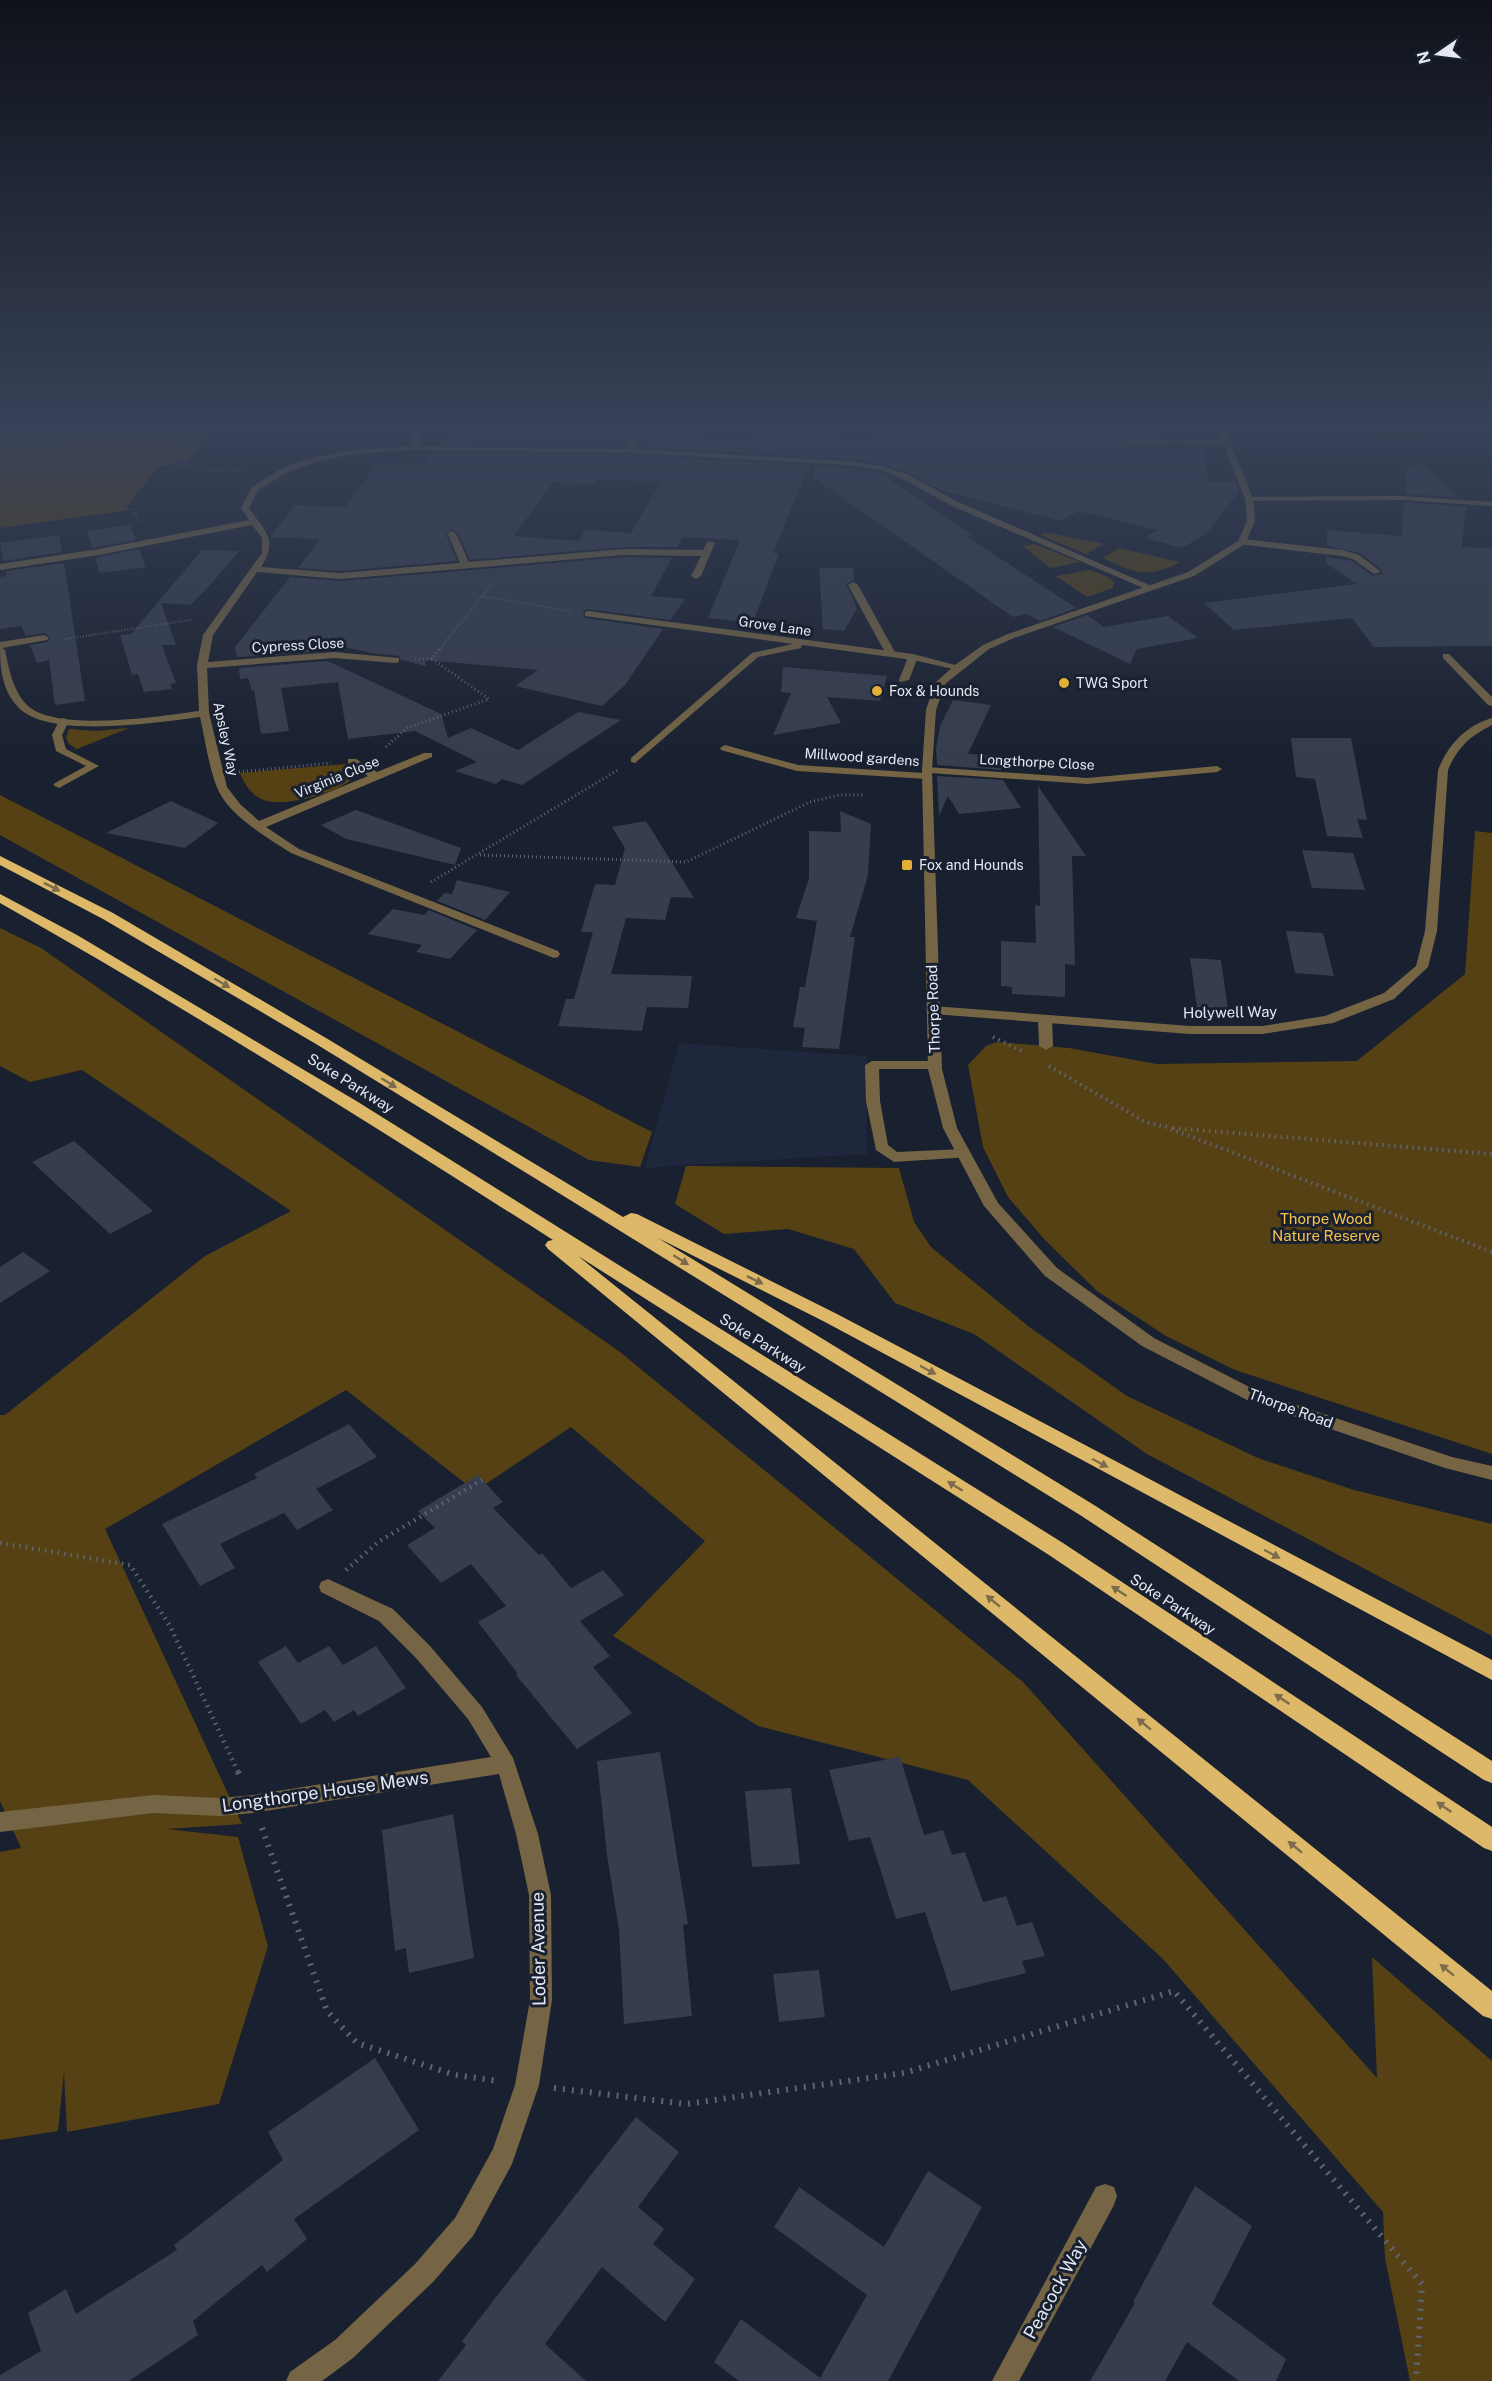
<svg xmlns="http://www.w3.org/2000/svg" width="1492" height="2381" font-family="'Public Sans',sans-serif">
	<rect width="100%" height="100%" fill="#19202f"/>
	<!-- built -->
	<path fill="#1e273c" d="M679,1043L866,1056L867,1154L645,1168Z"/>
	<!-- green -->
	<path fill="#554113" d="M0,426H217L191,459L159,467L123,511L0,528Z
		M1230,426H1416L1440,436L1233,434Z
		M1045,532L1104,544L1086,554L1040,535Z
		M1034,544L1080,562L1050,568L1023,546Z
		M1119,548L1180,562C1149,579 1132,573 1103,558Z
		M1090,570L1110,578L1114,582L1113,588L1087,597L1056,576Z
		M129,728L77,749L69,744L66,738L69,729L94,731Z
		M345,764L355,769L356,775C343,792 285,808 264,800C251,795 245,785 240,773Z
		M0,795L652,1132L640,1167L589,1160L0,835Z
		M1475,831L1492,833V1454L1235,1370L1166,1336L1097,1291L1044,1239L1008,1197L983,1147L968,1065L986,1046L997,1042L1069,1048L1157,1064L1357,1061L1465,974Z
		M0,928L41,948L620,1352L1023,1682L1377,2078L1372,1957L1492,2061V2381H1410L1385,2258L1383,2212L1163,1959L968,1780L758,1726L613,1636L705,1541L571,1427L475,1491L346,1390L105,1529L242,1824L167,1829L238,1837L268,1946L219,2104L67,2132L64,2072L58,2131L0,2140V1852L21,1848L0,1801V1415H5L205,1256L291,1211L82,1070L30,1082L0,1066Z
		M686,1166L899,1168L914,1222L931,1247L1028,1326L1127,1396L1258,1458L1354,1490L1492,1524V1636L1147,1454L974,1334L895,1303L854,1249L788,1229L724,1234L675,1204Z"/>
	<!-- building -->
	<path fill="#363d4e" fill-rule="evenodd" d="M450,426L566,430L632,433L625,447L438,444Z
		M870,426H1164L1166,437L1081,436L1079,442L1081,444L1167,446L1168,448L1202,450L1209,482H1236L1239,491L1206,534L1182,548L1145,538L1157,530L1078,511L1061,521L941,490L910,473L882,464L848,459L638,447L644,434L751,438L754,432L869,438Z
		M432,452L629,455L812,465L808,474L806,472L773,553H779L754,620L747,622L708,618L740,540L683,537L677,547H624L470,560L458,533L452,529L446,535L457,561L340,571L298,568L320,539L270,537L295,505L345,507L379,462L425,464ZM596,479L661,482L631,533L585,530L579,541L514,536L553,482L594,484Z
		M813,465L879,472L896,479L883,475L972,535L966,536L1076,608L1040,621L1026,614L1013,617L814,478Z
		M1425,465L1457,497L1405,494L1407,466Z
		M1404,502L1466,507L1462,547L1492,548V646L1374,647L1352,618L1234,630L1204,603L1357,584L1326,563V557L1352,561L1373,576L1382,574V570L1360,553L1327,546V530L1402,536Z
		M130,525L136,540L92,548L87,531Z
		M59,535L62,552L3,561L0,543Z
		M139,549L146,567L100,573L95,558Z
		M202,550L239,551L206,590L190,605L161,603L176,645H162L176,683L170,684L172,689L144,692L138,674L132,675L120,635L131,634Z
		M624,557L672,558L651,596L685,599L670,620L588,609L583,611L585,618L663,629L625,685L602,706L515,686L538,670L425,660L426,666L401,660L399,656L371,653L314,640L310,652L237,657L235,647L290,577L340,581Z
		M64,563L85,701L55,705L49,660L37,663L30,645L47,642L51,638L44,633L26,636L21,626L0,629V577L7,576L6,571Z
		M819,568H853L854,580L846,584L857,608L844,631L823,629Z
		M1087,615L1104,627L1168,616L1198,638L1137,649L1130,664L1053,627Z
		M328,661L441,714L448,738L471,728L518,750L578,712L621,720L522,785L502,779L496,784L455,771L477,762L415,731L348,739L338,682L281,688L289,731L261,734L254,690L252,691L248,678L240,679L239,668Z
		M783,667L887,676L880,701L827,697L841,723L773,735L791,693L781,692Z
		M953,700L991,705L968,754L1003,756L1001,770L937,765L936,749L940,726Z
		M1291,738H1351L1367,820L1357,819L1363,838L1327,836L1315,779L1296,777Z
		M937,776L1003,780L1021,808L959,814L948,796L939,816Z
		M1038,786L1086,856H1072L1075,965L1065,964V997L1012,994V987L1001,986V941L1036,943L1035,905L1040,906Z
		M171,801L218,823L185,848L106,833Z
		M356,810L461,848L455,865L346,839L321,825Z
		M840,811L871,824L868,875L850,937H855L839,1049L802,1047L805,1028L793,1027L800,987H805L817,921L796,918L809,878V831L841,832Z
		M646,821L694,898L671,897L665,920L626,918L611,974L692,976L688,1008L647,1007L642,1031L558,1026L566,999H574L593,932H581L595,884L615,885L625,848L612,827Z
		M1302,850L1353,853L1365,890L1312,888Z
		M457,880L510,892L485,920L437,901L445,893L452,894Z
		M393,909L424,915L429,910L477,930L450,959L416,952L422,945L368,934Z
		M1286,931L1323,933L1334,976L1295,973Z
		M1190,958L1221,960L1228,1009L1197,1007Z
		M74,1141L153,1211L110,1234L32,1162Z
		M23,1252L50,1271L0,1303V1267Z
		M349,1424L377,1457L316,1489L333,1510L297,1530L284,1513L220,1544L235,1568L200,1586L162,1524L257,1478L254,1474Z
		M478,1475L503,1502L493,1508L539,1555L542,1553L571,1588L603,1570L624,1595L580,1621L610,1656L593,1667L632,1713L577,1749L516,1675L518,1674L478,1622L506,1606L471,1564L441,1583L407,1545L435,1528L418,1511Z
		M286,1646L298,1663L329,1646L343,1665L376,1646L406,1688L358,1716L354,1710L334,1722L325,1710L301,1724L258,1662Z
		M660,1752L688,1924L683,1925L692,2016L624,2024L619,1930L607,1855L597,1761Z
		M900,1757L924,1835L943,1830L952,1855L965,1852L983,1902L1006,1896L1017,1926L1032,1922L1045,1956L1022,1961L1026,1973L951,1991L925,1912L896,1919L870,1837L849,1841L829,1770Z
		M791,1788L800,1864L752,1867L745,1791Z
		M453,1814L474,1958L409,1973L406,1948L395,1951L382,1830Z
		M819,1970L825,2017L779,2022L773,1974Z
		M375,2058L419,2130L294,2219L307,2239L267,2272L262,2265L193,2321L198,2335L129,2381H0V2375L41,2351L28,2313L66,2289L76,2314L177,2250L174,2245L283,2160L268,2132Z
		M636,2117L679,2152L638,2207L664,2229L653,2244L695,2279L665,2322L602,2267L545,2344L586,2381H438L466,2345L462,2341Z
		M928,2171L982,2207L888,2381H739L714,2362L741,2319L820,2378L867,2295L774,2227L799,2187L884,2247Z
		M1195,2186L1252,2226L1212,2304L1286,2359L1276,2381H1239L1187,2342L1165,2381H1090L1135,2303L1133,2302Z"/>
	<g fill="none" stroke-linecap="round" stroke-linejoin="round">
		<!-- path-far4 -->
		<path stroke="#5f6573" stroke-width="2" stroke-dasharray="1 2" stroke-linecap="butt" d="M1253,426H1306
			M202,427L184,448L185,465L204,471H242
			M0,441L153,436L178,433L202,426
			M16,443L185,465
			M118,508L133,509L139,523
			M491,585L482,596L570,611
			M65,639L191,620
			M440,649L482,596"/>
		<!-- path-far3 -->
		<path stroke="#5f6573" stroke-width="3" stroke-dasharray="1 3" stroke-linecap="butt" d="M415,659H432
			M386,747L407,728L489,699L432,659L441,647
			M239,772L331,763
			M480,855L686,862L810,802L839,795H863
			M431,882L618,770"/>
		<!-- path-far2 -->
		<path stroke="#5f6573" stroke-width="4" stroke-dasharray="1.5 4.5" stroke-linecap="butt" d="M993,1037L1024,1052
			M1049,1066L1145,1122L1166,1127L1492,1252
			M1173,1128L1492,1154"/>
		<!-- path-far1 -->
		<path stroke="#5f6573" stroke-width="4.5" stroke-dasharray="1.5 5" stroke-linecap="butt" d="M0,1543L130,1565L170,1626L239,1774
			M346,1570L378,1542L482,1480"/>
		<!-- path -->
		<path stroke="#5f6573" stroke-width="6" stroke-dasharray="2 7" stroke-linecap="butt" d="M238,1772L242,1780
			M262,1828L327,2011L357,2043L455,2075L499,2081
			M554,2088L686,2104L904,2073L1174,1991L1422,2284L1416,2381"/>
		<!-- service -->
		<path fill="#756544" fill-rule="evenodd" d="M1242,539L1342,550L1359,555L1381,572L1374,574L1353,559L1341,556L1239,544V540Z
			M853,582L858,585L896,654L894,656L886,654L848,585Z
			M913,654L918,657L909,680L900,682L899,680L908,657Z
			M1443,654H1449L1492,697V706L1488,705L1443,658Z
			M64,718L69,721L62,735L66,749L99,766L59,788L53,785L55,783L86,766L56,751L52,735L60,719Z
			M1045,1015L1052,1019L1053,1046L1046,1050L1039,1046L1038,1019Z
			M872,1061H934L941,1065L934,1069H879L880,1101L888,1145L897,1152L964,1149L969,1151L971,1154L969,1157L894,1162L876,1150L866,1101L865,1065Z"/>
		<!-- minor -->
		<path fill="#756544" fill-rule="evenodd" d="M412,426H420V446L626,449L638,426H646L634,449L848,461L882,466L909,475L956,501L1156,588L1148,590L950,505L903,479L880,470L848,465L629,453L416,450L353,454L316,462L288,472L258,490L249,508C265,531 279,540 261,567L340,573L460,563L448,534L452,531L456,534L469,562L624,549L703,550L708,541L715,543L701,576L696,579L691,576L701,556L624,555L340,579L257,572L213,635L208,662L334,652L399,658V662L396,663L334,658L207,668L209,713L227,787L240,804L259,821L368,776L348,763V759H356L377,772L424,753H432V757L266,827L299,849L558,951L560,954L558,957L554,958L291,853C266,837 226,814 216,785C208,763 205,739 200,717C159,722 48,740 18,707C1,689 0,666 0,642L44,635L49,638L47,640L2,648L5,650C9,669 13,691 27,705C56,733 161,716 199,711L197,665L203,635L262,553V538L252,525L99,555L0,570V564L99,549L249,520L241,508L252,487L282,468L311,458L353,450L412,446Z
			M1084,438L1227,441L1231,443L1227,445L1081,442V438Z
			M1401,496L1492,502V506L1401,500L1249,501L1245,499L1249,497Z
			M588,611L913,654L963,667L958,670L913,660L802,645L801,648L758,657L635,763L631,762V758L752,653L793,644L585,616V612Z
			M1492,718V725C1470,736 1458,747 1448,770L1437,931L1428,967L1394,999L1333,1023L1262,1034H1190L933,1014L926,1010L933,1006L1190,1026H1262L1325,1016L1384,993L1416,966L1425,931L1438,770C1448,745 1465,726 1492,718Z
			M725,745L798,765L924,773L922,770L927,767L1087,778L1217,766L1222,769L1217,772L1087,784L930,773L932,776L927,779L797,771L721,750L720,748Z
			M328,1579L393,1609L430,1646L482,1707L513,1758L538,1834L551,1895L552,2000L539,2085L512,2164L473,2236L433,2282L353,2358L322,2381H286L290,2372L335,2340L415,2264L455,2218L493,2149L515,2085L530,2000L529,1895L516,1834L499,1774L253,1813L220,1816L153,1813L0,1832V1812L153,1795L220,1798L253,1795L491,1757L468,1719L416,1658L379,1621L321,1592L319,1587L321,1582Z
			M1105,2184L1114,2187L1117,2196L1114,2205L1019,2381H992L1096,2187Z"/>
		<!-- tertiary -->
		<path fill="#756544" fill-rule="evenodd" d="M1216,426H1224L1253,499L1255,521L1245,544L1194,576L1014,638L989,649L945,684L936,710L932,770L942,1069L957,1128L998,1203L1057,1268L1154,1338L1261,1393L1452,1457L1492,1466V1480L1445,1468L1249,1401L1142,1346L1045,1276L984,1206L943,1128L928,1069L922,770L926,710L935,683L955,665L983,645L1008,634L1188,572L1238,541L1247,521L1245,499Z"/>
		<!-- trunk -->
		<path fill="#deb869" fill-rule="evenodd" d="M0,856L113,913L326,1038L623,1217L631,1213L637,1214L837,1314L1492,1660V1680L825,1322L658,1238L1094,1505L1492,1761V1783L1484,1780L1080,1515L528,1174L316,1044L103,919L0,865Z
			M0,894L77,935L358,1102L1063,1543L1492,1827V1851L1484,1848L1049,1555L578,1256L1492,1991V2019L1483,2016L548,1249L545,1245L548,1241L553,1240C371,1124 188,1009 0,903Z"/>
	</g>
	<!-- one-way arrows -->
	<defs><path id="oneway-solid" d="M-6-.8H1V-3.2L6.5 0L1 3.2V.8H-6Z" transform="scale(1.5)"/></defs>
	<g fill="#7c6c4c">
		<use href="#oneway-solid" transform="translate(52 887) rotate(27)"/>
		<use href="#oneway-solid" transform="translate(222 983) rotate(30)"/>
		<use href="#oneway-solid" transform="translate(389 1083) rotate(32)"/>
		<use href="#oneway-solid" transform="translate(681 1260) rotate(32)"/>
		<use href="#oneway-solid" transform="translate(755 1280) rotate(26)"/>
		<use href="#oneway-solid" transform="translate(928 1370) rotate(28)"/>
		<use href="#oneway-solid" transform="translate(1100 1463) rotate(28)"/>
		<use href="#oneway-solid" transform="translate(955 1486) rotate(-148)"/>
		<use href="#oneway-solid" transform="translate(1272 1554) rotate(28)"/>
		<use href="#oneway-solid" transform="translate(1119 1591) rotate(-147)"/>
		<use href="#oneway-solid" transform="translate(993 1601) rotate(-141)"/>
		<use href="#oneway-solid" transform="translate(1282 1699) rotate(-147)"/>
		<use href="#oneway-solid" transform="translate(1144 1724) rotate(-141)"/>
		<use href="#oneway-solid" transform="translate(1444 1807) rotate(-146)"/>
		<use href="#oneway-solid" transform="translate(1295 1847) rotate(-141)"/>
		<use href="#oneway-solid" transform="translate(1447 1970) rotate(-141)"/>
	</g>
	<!-- sky -->
	<linearGradient id="sky" x2="0" y2="1"><stop stop-color="#0e121a"/><stop offset="0.56" stop-color="#384258"/><stop offset="1" stop-color="#384258" stop-opacity="0"/></linearGradient>
	<rect width="1492" height="760" fill="url(#sky)"/>
	<!-- markers -->
	<g fill="#e2af34" stroke="#19202f" stroke-width="2">
		<circle cx="1064" cy="683" r="6"/>
		<circle cx="877" cy="691" r="6"/>
		<rect x="901" y="859" width="12" height="12" rx="3"/>
	</g>
	<g text-anchor="middle" dominant-baseline="central" stroke-width="6" stroke-linejoin="round" paint-order="stroke">
		<!-- far-street labels -->
		<g font-size="14" fill="#e3e8f3" stroke="#19202f">
			<text transform="translate(775 626) rotate(8)">Grove Lane</text>
			<text transform="translate(298 645) rotate(-3)">Cypress Close</text>
			<text transform="translate(226 739) rotate(78)">Apsley Way</text>
			<text transform="translate(862 757) rotate(4)">Millwood gardens</text>
			<text transform="translate(1037 762) rotate(3)">Longthorpe Close</text>
			<text transform="translate(337 777) rotate(-22)">Virginia Close</text>
		</g>
		<!-- far-poi labels -->
		<g font-size="14" fill="#e3e8f3" stroke="#19202f" text-anchor="start">
			<text x="1076" y="683">TWG Sport</text>
			<text x="889" y="691">Fox &amp; Hounds</text>
			<text x="919" y="865">Fox and Hounds</text>
		</g>
		<!-- street labels -->
		<g font-size="15" fill="#e3e8f3" stroke="#19202f">
			<text transform="translate(933 1009) rotate(-92)">Thorpe Road</text>
			<text transform="translate(1230 1012) rotate(-1)">Holywell Way</text>
			<text transform="translate(351 1083) rotate(32)">Soke Parkway</text>
			<text transform="translate(763 1343) rotate(32)">Soke Parkway</text>
			<text transform="translate(1291 1408) rotate(20)">Thorpe Road</text>
			<text transform="translate(1173 1604) rotate(33)">Soke Parkway</text>
		</g>
		<!-- park labels -->
		<g font-size="15" fill="#f7c249" stroke="#19202f">
			<text x="1326" y="1218">Thorpe Wood<tspan x="1326" dy="17">Nature Reserve</tspan></text>
		</g>
		<!-- near-street labels -->
		<g font-size="18" fill="#e3e8f3" stroke="#19202f">
			<text transform="translate(325 1791) rotate(-8)">Longthorpe House Mews</text>
			<text transform="translate(538 1949) rotate(-91)">Loder Avenue</text>
			<text transform="translate(1055 2289) rotate(-61)">Peacock Way</text>
		</g>
	</g>
	<!-- north arrow -->
	<g transform="translate(1438 54) rotate(256)" stroke="#19202f" stroke-width="4.5" paint-order="stroke">
	<path d="M0-4.5L10 22L0 15L-10 22Z" fill="#e3e8f3"/>
	<text y="-9" font-size="16" font-weight="bold" text-anchor="middle" fill="#e3e8f3">N</text>
	</g>
</svg>
